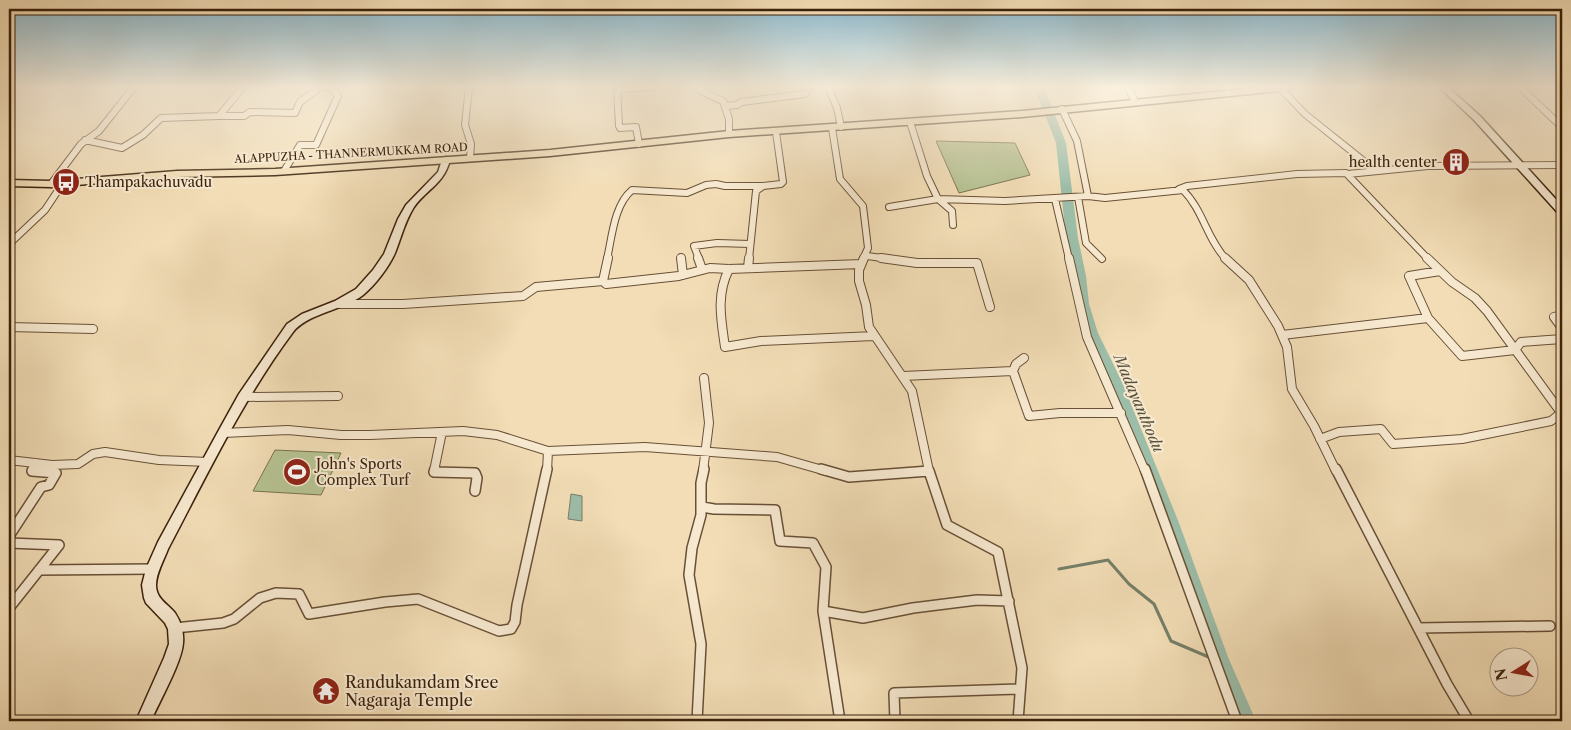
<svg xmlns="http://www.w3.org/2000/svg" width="1571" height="730" font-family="'Libre Caslon Text',serif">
	<rect width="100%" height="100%" fill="#f2ddb6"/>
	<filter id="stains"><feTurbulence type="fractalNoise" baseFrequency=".004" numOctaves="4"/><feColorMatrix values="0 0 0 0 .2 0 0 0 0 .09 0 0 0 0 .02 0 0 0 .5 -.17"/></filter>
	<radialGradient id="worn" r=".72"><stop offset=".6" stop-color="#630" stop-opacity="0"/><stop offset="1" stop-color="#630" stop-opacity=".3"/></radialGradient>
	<!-- green -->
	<path fill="#b6c292" stroke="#78724e" d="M936,141L1015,143L1030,175L959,193Z
		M275,450L341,453L321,495L253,491Z"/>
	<!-- water -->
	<path fill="#9cbda8" stroke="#757f69" d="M571,494L582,496V521L568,519Z"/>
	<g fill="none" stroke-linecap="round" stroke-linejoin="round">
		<!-- stream -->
		<path stroke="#757f69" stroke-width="3" d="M1059,569L1108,560L1129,584L1154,604L1171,641L1211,658"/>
		<!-- river -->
		<path fill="#9cbda8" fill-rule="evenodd" d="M1034,87H1044L1066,143L1078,238L1086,276L1089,304L1098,333L1123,384L1179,523L1228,657L1256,721H1238L1211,658L1163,523L1109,384L1084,333L1077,304L1074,276L1066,238L1056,143Z"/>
		<!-- street-far2 casing -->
		<g stroke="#685036" stroke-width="8">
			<path id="street-far2" d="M469,87L465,125L471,144L470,158
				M617,87L619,126L620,128L636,127L639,144
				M697,87L701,91L723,101L729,119V134
				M828,87L837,108L841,127
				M1128,87L1135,102
				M1520,87L1562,127
				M1280,88L1305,114L1375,170
				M617,89L652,87
				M725,106L737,105L741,102L805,94L809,87
				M1062,109L1077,141L1088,196L1105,198L1183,190C1203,210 1207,239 1226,259
				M219,116H244L250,112L295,113L300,102L320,87
				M910,122L927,176L938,199L1005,201L1088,196
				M832,128L840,179L863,206L868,248L863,259
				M85,140L122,148L143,135L161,118L219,116L243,87
				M284,171L300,145H316L338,96L333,90L326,87
				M1348,174L1428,166L1562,165
				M51,184L81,144L99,131L134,87
				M1179,189L1187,186L1297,174L1346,173L1428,259
				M1078,197L1086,243L1102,259
				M1055,199L1069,259
				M889,207L938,199L952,211L953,225
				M9,244L45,210L63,183
				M867,256L890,259
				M607,259C612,237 614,205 632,190L687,193L706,185L716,184L725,186H763
				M699,259L694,246L717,243L750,244
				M749,259L756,191L763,186L781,184L783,182L776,132"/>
		</g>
		<!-- street-far1 casing -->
		<g stroke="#685036" stroke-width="10">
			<path id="street-far1" d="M608,258L603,281L606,284L679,276L710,268L729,269L861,264
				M681,258L683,275
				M698,258L702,269
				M864,258L859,270V281L866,305L869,327L912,391L929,471
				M881,258L917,263H977L990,307
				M1069,258L1087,337L1145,471
				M1225,258L1249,280L1278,326L1287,347L1292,389L1314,426L1336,471
				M1427,258L1452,282L1475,298L1487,311L1562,414
				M748,268L749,258
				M729,269C716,295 721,319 725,347L761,341L874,336
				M339,304H403L523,296L536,287L603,281
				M1562,315L1554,317L1562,328
				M1428,318L1462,356L1515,350L1521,342L1562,339
				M9,327L93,329
				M1282,335L1428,318L1409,276L1440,271
				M1013,371L1029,416L1060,413H1121
				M903,376L1013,371L1016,364L1024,358
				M243,397L338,396
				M223,433L288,430L341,435H370L463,431L497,435L548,451L645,447L777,457L826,471
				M1320,439L1339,432L1381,429L1393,444L1462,439L1551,421L1562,412
				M9,460L52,465L78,464L93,454L105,452L159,460L208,462
				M32,471L36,463
				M434,471L442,432
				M547,471L548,451
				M703,471L709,423L704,378"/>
		</g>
		<!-- street casing -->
		<g stroke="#685036" stroke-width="12">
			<path id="street" d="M435,469L434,472L475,473L477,478L475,491
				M821,469L849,477L929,471L947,525L998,552L1022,668L1018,721
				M1145,469L1237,721
				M1336,469L1447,684L1469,721
				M702,507L714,509L775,510L780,541L813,543L826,567L823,611L840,721
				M9,536L41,487L49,485L56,473L32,471L33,469
				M9,543L59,545L9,608
				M39,570L153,569
				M823,611L863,618L913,608L977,600L1009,601
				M175,628L223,623L234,619L260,598L276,593L299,594L309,614L385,602L418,599L499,631L511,629L515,622L517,605L547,469
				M1418,628L1550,626
				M697,721L701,644L689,575L692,548L701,515V483L704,469
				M895,721L894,693L1019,689"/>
		</g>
		<!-- secondary casing -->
		<g stroke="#3a210b" stroke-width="3">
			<path id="secondary" d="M1439,87H1448L1480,116L1562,206V215L1559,214L1474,120Z
				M446,157L450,160C443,185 428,188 414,207C405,221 401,238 395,253C389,267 375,285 363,295C344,310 308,313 293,332C243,399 207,475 168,549C164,560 156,573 156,585C156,599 168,604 175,613C181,622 184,632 183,643C182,662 159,702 151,721H136L164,658L169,644L168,629L165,623L146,603L144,598L142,585L146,569L158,542L219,430L239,394L287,324L302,314L335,301L356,289L373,270L384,254L398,219L406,205L438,172L442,160Z"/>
		</g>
		<!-- primary casing -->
		<g stroke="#3a210b" stroke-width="3">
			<path id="primary" d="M1264,87H1295L1290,90L1022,117L729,137L550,156L275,175L177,177L51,187L9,186V180L51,181L177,171L275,169L550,150L729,131L1022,111Z"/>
		</g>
		<!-- street-far2 -->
		<use href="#street-far2" stroke="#f7e9d0" stroke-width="6"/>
		<!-- street-far1 -->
		<use href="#street-far1" stroke="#f7e9d0" stroke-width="8"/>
		<!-- street -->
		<use href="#street" stroke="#f7e9d0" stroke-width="9"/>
		<!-- secondary -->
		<use href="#secondary" fill="#f7e9d0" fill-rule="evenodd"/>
		<!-- primary -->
		<use href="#primary" fill="#f2ddb6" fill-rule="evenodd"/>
	</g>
	<!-- sky -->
	<linearGradient id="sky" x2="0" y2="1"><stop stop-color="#89b8ce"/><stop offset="0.46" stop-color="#f9f0de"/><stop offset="1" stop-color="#f9f0de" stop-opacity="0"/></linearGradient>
	<rect width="1571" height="189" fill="url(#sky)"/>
	<!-- icons -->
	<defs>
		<g id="building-disc" transform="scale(1.4375)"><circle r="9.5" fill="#8f2418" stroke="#f7e9d0"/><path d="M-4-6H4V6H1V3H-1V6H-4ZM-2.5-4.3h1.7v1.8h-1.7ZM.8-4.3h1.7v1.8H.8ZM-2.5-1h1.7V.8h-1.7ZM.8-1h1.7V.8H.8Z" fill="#fff"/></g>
		<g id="bus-disc" transform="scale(1.4375)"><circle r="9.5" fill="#8f2418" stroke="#f7e9d0"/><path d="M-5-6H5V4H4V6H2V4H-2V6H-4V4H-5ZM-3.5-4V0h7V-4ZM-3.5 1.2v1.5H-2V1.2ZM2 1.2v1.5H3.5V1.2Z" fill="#fff"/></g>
		<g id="stadium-disc" transform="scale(1.4375)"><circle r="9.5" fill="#8f2418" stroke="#f7e9d0"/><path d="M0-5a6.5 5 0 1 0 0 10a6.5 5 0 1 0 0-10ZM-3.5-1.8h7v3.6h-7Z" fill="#fff"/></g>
		<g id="temple-disc" transform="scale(1.4375)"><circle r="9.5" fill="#8f2418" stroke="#f7e9d0"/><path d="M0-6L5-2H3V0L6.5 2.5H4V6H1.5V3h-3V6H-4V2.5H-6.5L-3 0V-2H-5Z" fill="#fff"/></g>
	</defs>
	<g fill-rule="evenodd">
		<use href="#building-disc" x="1456" y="162"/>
		<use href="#bus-disc" x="66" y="182"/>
		<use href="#stadium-disc" x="297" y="472"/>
		<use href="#temple-disc" x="326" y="691"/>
	</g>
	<g text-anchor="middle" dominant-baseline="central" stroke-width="4" stroke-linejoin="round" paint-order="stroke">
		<!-- far-street labels -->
		<g font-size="11" fill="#3a210b" stroke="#f7e9d0">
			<text transform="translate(351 153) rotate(-3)">ALAPPUZHA - THANNERMUKKAM ROAD</text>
		</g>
		<!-- poi labels -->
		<g font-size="14" fill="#3a210b" stroke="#f7e9d0" text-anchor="start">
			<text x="1437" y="162" text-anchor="end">health center</text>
			<text x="85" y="182">Thampakachuvadu</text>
			<text x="316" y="464">John's Sports<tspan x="316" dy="16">Complex Turf</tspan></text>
		</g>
		<!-- water labels -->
		<g font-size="15" font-style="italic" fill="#57503a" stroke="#f7e9d0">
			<text transform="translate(1139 403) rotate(67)">Madayanthodu</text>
		</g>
		<!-- near-poi labels -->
		<g font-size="16" fill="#3a210b" stroke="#f7e9d0" text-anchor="start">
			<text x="345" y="682">Randukamdam Sree<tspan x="345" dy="18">Nagaraja Temple</tspan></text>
		</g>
	</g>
	<!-- margin -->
	<rect width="1571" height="730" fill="none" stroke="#f2ddb6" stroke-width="30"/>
	<rect x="10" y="10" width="1551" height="710" fill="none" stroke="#3a210b" stroke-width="2.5"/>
	<rect x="15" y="15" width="1541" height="700" fill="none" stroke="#3a210b"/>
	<!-- north arrow -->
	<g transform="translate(1514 672) rotate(259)"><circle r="24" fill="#f7e9d0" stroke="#ab9981"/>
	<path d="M0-4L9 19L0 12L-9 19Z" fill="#8f2418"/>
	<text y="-8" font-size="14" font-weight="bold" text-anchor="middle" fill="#3a210b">N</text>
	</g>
	<rect width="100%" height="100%" filter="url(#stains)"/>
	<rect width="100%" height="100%" fill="url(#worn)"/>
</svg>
